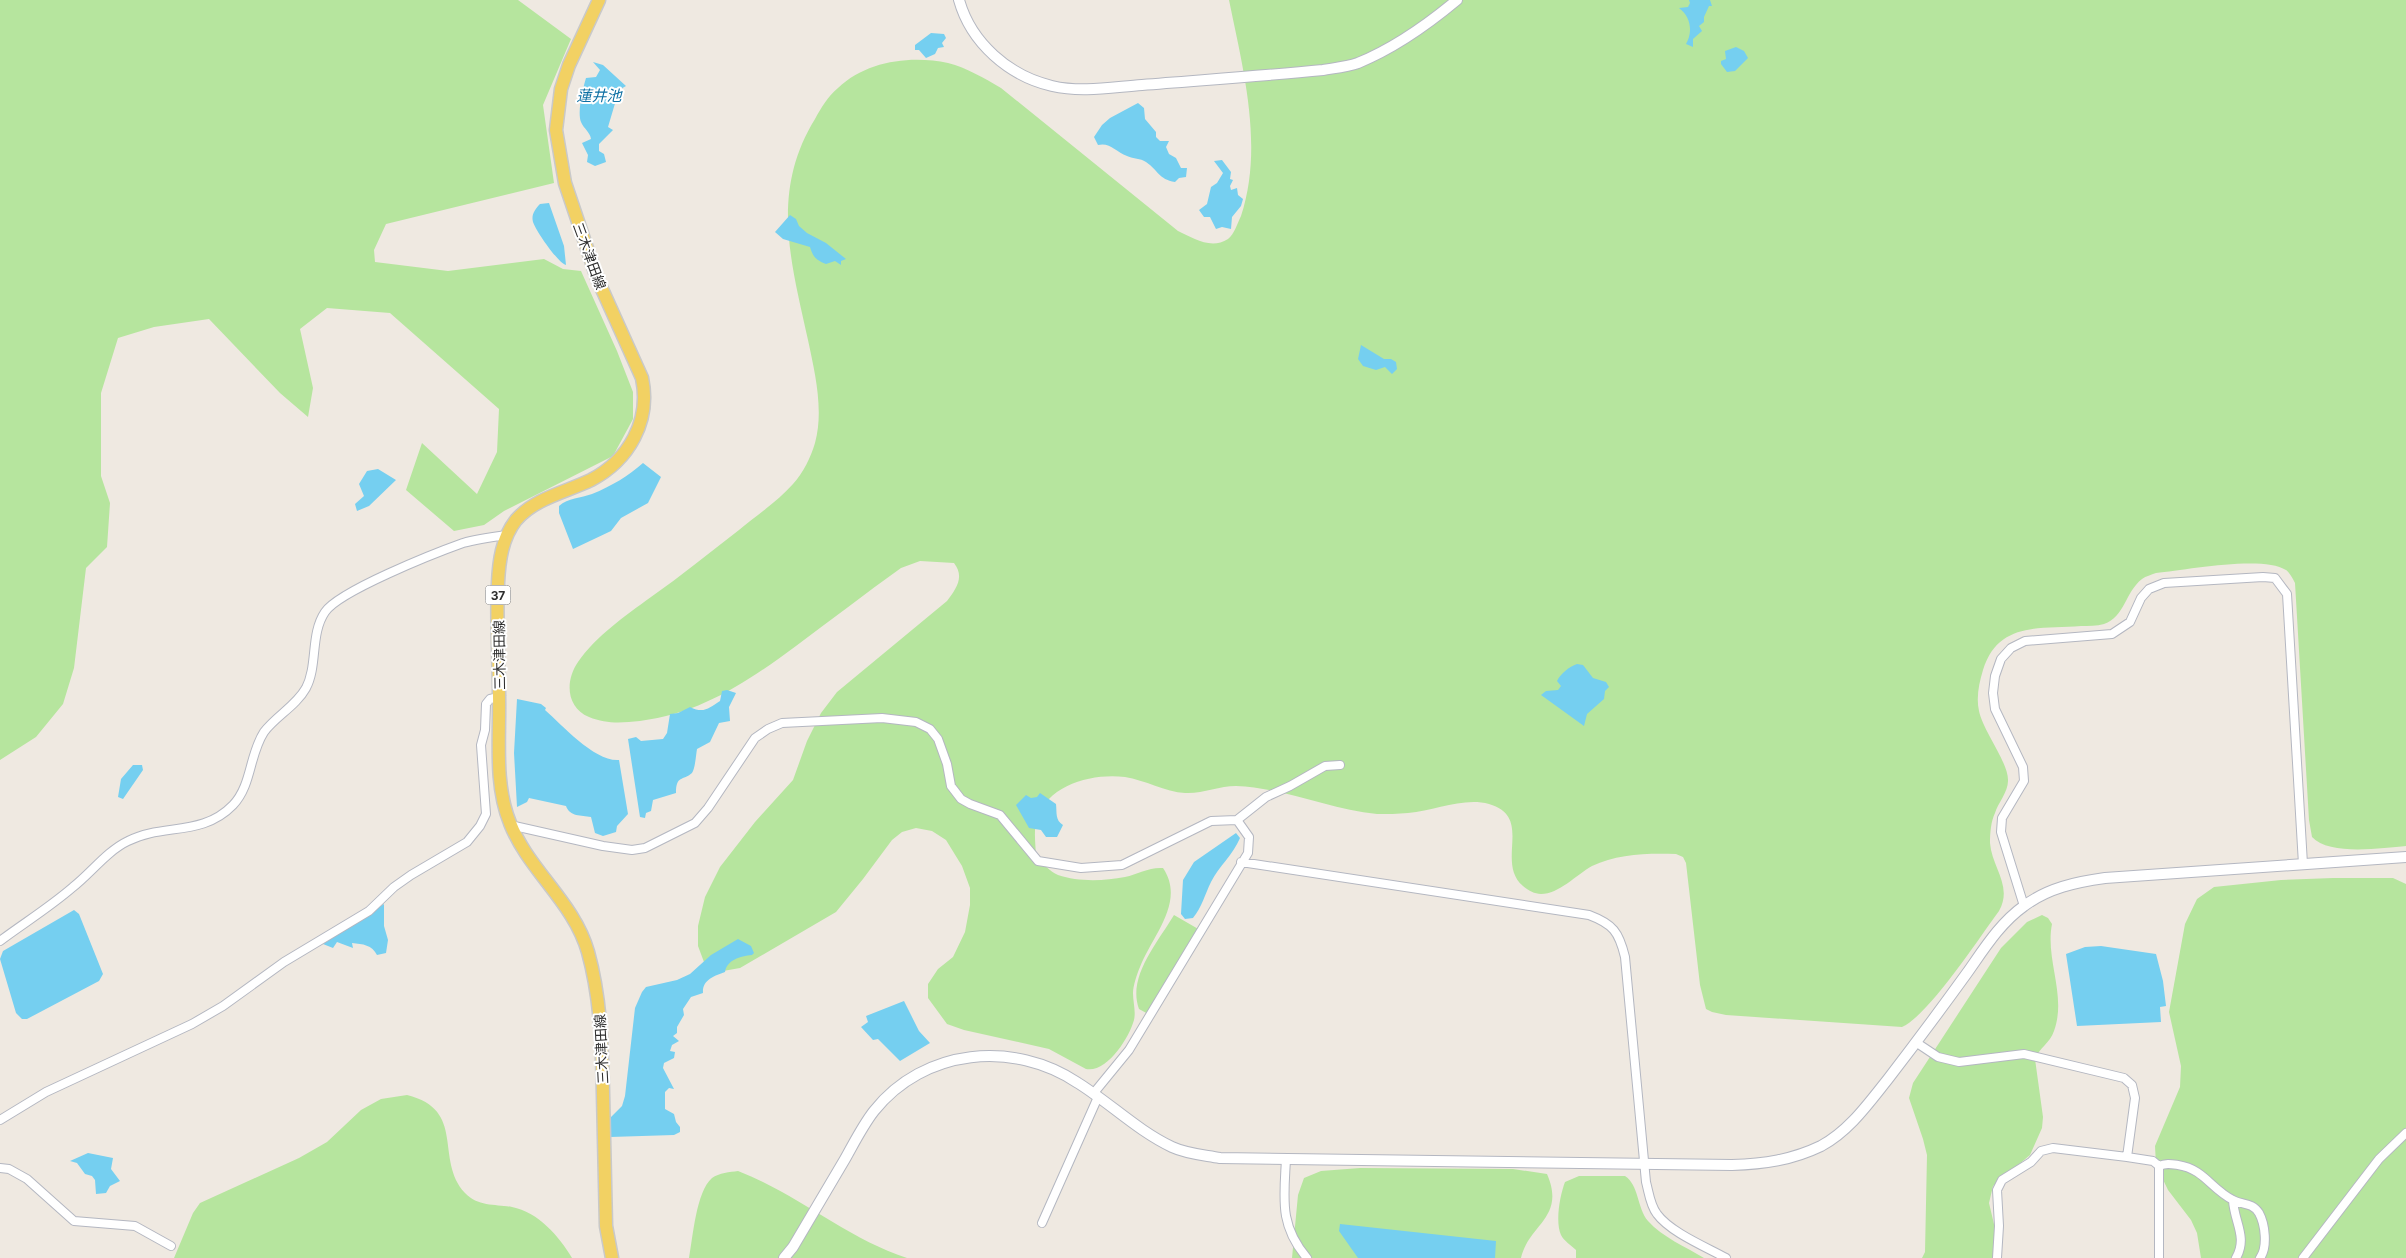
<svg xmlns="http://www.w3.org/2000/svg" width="2406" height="1258" font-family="Inter,'Noto Sans JP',sans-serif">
	<rect width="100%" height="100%" fill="#efe9e1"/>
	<!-- green -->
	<path fill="#b6e59e" d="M0,0H518L571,39L543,105L554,183L386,224L374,250L375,262L448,271L544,259L563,269L581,271L617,351L633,392V419L613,456L504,511L484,525L454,531L406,490L422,443L477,494L497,452L499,409L390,313L327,308L300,329L313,388L308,417L280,393L209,319L154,327L118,338L101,393V476L110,503L107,547L86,568L74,668L63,704L36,737L0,760Z
		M1229,0H2406V846C2382,848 2329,856 2312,837L2309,820L2295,583C2293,579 2290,573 2286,570C2263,555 2185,570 2156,573C2151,575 2146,576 2142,579C2125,592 2125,617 2104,624C2097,626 2088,626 2081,626C2039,629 1998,622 1983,670C1979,683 1976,698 1979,711C1983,731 2009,763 2008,781C2008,792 1998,803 1995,813C1991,821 1990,833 1990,843C1992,868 2013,886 1999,911C1979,938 1929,1015 1902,1027L1726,1015L1712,1012L1706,1009L1700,985L1686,863L1683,857L1676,854C1647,853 1617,854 1592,866C1576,875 1559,894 1541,894C1534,894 1528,890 1523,886C1495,862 1534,817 1489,804C1463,797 1435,811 1408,813C1398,814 1387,814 1377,814C1329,809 1284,788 1236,786C1219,786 1202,794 1185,793C1165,792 1145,780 1125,777C1093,773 1048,784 1037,819C1033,831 1036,846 1036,858C1043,863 1050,872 1058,875C1078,882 1104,881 1125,877C1138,874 1149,867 1163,868C1186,902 1152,936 1140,967C1137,974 1133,986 1133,993C1133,1002 1136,1011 1134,1020C1129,1038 1107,1073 1086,1069L1049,1049L964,1030L947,1024L928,998V984L938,969L953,957L965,932L970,905V888L962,866L946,840L932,831L916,828L902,832L892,840L863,879L836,912L740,968L723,971L710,968L704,962L698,946V926L705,897L720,867L755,822L793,780L807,741L821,713L837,692L947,601C956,589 965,577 954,563L920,561L901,568C866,593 831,620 796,646C747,682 702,713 640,721C621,723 606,724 589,717C566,707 565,681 578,662C596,636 625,616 651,597C681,576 709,553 739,530C757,515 778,501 793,484C803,473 811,457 815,443C824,410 815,373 808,340C791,262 770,192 815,119C821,108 828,96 838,88C866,61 911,55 948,63C967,68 984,78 1001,88L1178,231C1193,238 1211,250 1228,239C1234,235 1238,222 1241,216C1264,146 1243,69 1229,0Z
		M2333,878H2393L2406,884V1258H2201L2197,1233L2191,1220L2168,1190L2156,1165L2155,1146L2180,1087L2181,1066L2169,1012L2185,924L2197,899L2214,887L2281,880Z
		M1174,915L1200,930L1150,1015L1139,1009C1127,977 1158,942 1174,915Z
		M2042,915L2048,918L2052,924C2045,960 2067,995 2054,1031C2050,1043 2039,1048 2035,1059L2043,1117L2042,1128L2030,1155L1993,1186L1989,1203L1998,1241L1993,1258H1922L1925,1252L1927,1155L1923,1139L1909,1098L1913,1083L2001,948L2027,922Z
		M407,1095C467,1110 434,1159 465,1193C478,1207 496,1204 512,1207C538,1212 559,1236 572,1258H174L193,1213L200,1203L299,1158L327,1142L361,1110L381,1099Z
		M1360,1168L1513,1169L1547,1174C1566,1218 1529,1224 1521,1258H1292L1298,1195L1304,1178L1321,1171Z
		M738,1171C798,1194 846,1238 907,1258H689C693,1237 696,1192 712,1178C719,1173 730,1172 738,1171Z
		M1625,1176C1639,1185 1637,1208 1648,1221C1662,1237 1686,1247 1704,1258H1576V1250C1571,1245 1564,1241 1561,1235C1555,1222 1560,1195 1565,1182L1579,1176Z"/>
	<!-- water -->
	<path fill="#75cff0" d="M1689,0H1710L1712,6H1709L1704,17V22L1699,26L1702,31L1693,39V47L1686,44C1693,32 1691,17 1679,8L1688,7L1690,3Z
		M931,33L944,34L946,38L942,43L944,47L938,48L935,54L926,58L919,50H915V45Z
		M1736,47L1744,51L1748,58L1735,71L1727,72L1721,64V61L1726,59L1725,51Z
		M593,62L603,65L626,86L619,90L608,127L613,130L599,144V151L604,154L606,162L595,166L587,162L588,155L582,143L591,139C590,132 584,129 581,122C577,112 583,88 586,78L596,77L600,70Z
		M1138,103L1144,108L1145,119L1156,132V137L1160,141H1169L1166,147L1169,154L1176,158L1181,168H1187L1186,177L1179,178L1175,182C1158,179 1159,171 1146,162C1140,158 1134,159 1127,156C1116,152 1110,142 1098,145L1094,137L1102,125L1110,118Z
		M1222,160L1231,172L1230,179L1233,180L1230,186L1231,190L1237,188L1238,195L1243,199L1241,206L1232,217L1231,229L1222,227L1216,229L1210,217H1204L1199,210L1207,204L1211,187L1217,183L1223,173L1214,161Z
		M549,203L564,246L566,265C558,263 536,231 533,222C531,215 535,209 540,204Z
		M790,215L796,219L799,226L807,233L826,243L846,259L841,261V265L835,261L826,264C816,260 813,257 810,247L783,239L775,232Z
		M1361,345L1384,359H1391L1396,362L1397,369L1392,374L1385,367L1376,370L1363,366L1358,359Z
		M643,463L661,477L648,503L621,518L611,531L573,549L559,513V506C568,498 581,498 592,494C612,486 628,476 643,463Z
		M378,469L396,480L369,506L357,511L355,504L364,496L359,484L367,471Z
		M1577,664L1583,665L1593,678L1606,682L1609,687L1605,691L1604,699L1587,714L1584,726L1541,695L1546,691L1558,690L1561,686L1557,681C1561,673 1569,667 1577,664Z
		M727,690L736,693L729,707L730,721L719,723L710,742L697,749C696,755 695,769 692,773C683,781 676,775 676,793L653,800L651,811L646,813L645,818L640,817L628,739L636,737L641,741L663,739L667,733L670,714L678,713L690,707C704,714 709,708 720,701L722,691Z
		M517,699L541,704L546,708L545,710C562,725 595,762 619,760L628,814L617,826L616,832L603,836L595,833L591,817C581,815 570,817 566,806L529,798L527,802L517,807L514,753Z
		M133,765H142L143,770L123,799L118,797L121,779Z
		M1040,793L1056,804C1057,813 1055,820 1063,825L1057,837H1046L1041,830L1029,828L1016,805L1026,795L1031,798L1037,797Z
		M1236,833L1240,838C1233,855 1219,866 1211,882C1205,894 1202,907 1193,918L1185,919L1181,914L1183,880L1194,862Z
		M384,904V926L388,940L386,953L377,955C372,945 363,944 352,943L353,948L337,942L333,948L323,944Z
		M74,910L79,914L103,974L99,981L27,1019H22L16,1013L0,959L3,951Z
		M738,939L751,946L754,953L752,955C740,956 727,960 725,972C714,976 702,980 703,993L691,997L683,1009L684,1015L677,1027V1033L673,1036L679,1041L672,1045L670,1051L675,1052L674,1058L664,1063L663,1068L674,1089L669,1088L665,1092V1109L674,1114L676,1122L680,1127V1132L674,1135L610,1137L611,1117L622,1106L625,1096L635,1008L642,992L646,987L677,980L690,974L711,955Z
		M2101,946L2156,954L2163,981L2166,1006L2160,1007L2161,1022L2077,1026L2066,954L2085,947Z
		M904,1001L919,1031L930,1043L900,1061L878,1039L873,1040L861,1027L868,1022L866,1016Z
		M88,1153L113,1158L111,1169L120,1181L110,1186L106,1193L96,1194L95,1180L92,1176L85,1174L77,1163L70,1161Z
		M1340,1224L1496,1241L1495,1258H1358L1339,1231Z"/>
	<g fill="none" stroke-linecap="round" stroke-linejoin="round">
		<!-- minor casing -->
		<g stroke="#b4b7c1" stroke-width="10">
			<path id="minor" d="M510,825L603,846L632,850L645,848L695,823L708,808L755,738L768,729L782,723L882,718L916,722L930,729L938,739L947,764L951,786L961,799L970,804L1000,815L1038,861L1081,868L1122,865L1211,821L1237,820L1266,797L1290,786L1325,766L1340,765
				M1241,862L1589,915C1613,924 1619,932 1625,957L1646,1182C1649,1193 1650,1205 1657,1214C1670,1232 1706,1247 1726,1258
				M2024,906L2001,832L2002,818L2024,781L2023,767L1995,709L1993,693L1995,676L2001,659L2011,648L2025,641L2112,634L2130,622L2141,598L2149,589L2164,583L2263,577L2275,578L2287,594L2303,864
				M0,941C24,923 50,907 73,887C91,873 107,851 128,841C163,823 202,837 233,805C252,785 249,755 264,732C276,716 296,706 306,688C318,665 310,634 325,612C339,591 435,553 463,543C477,539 492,537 507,535
				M1917,1043L1938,1057L1959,1062L2024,1054L2124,1078L2132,1085L2135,1098L2127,1157
				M1093,1094L1129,1050L1248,853L1249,837L1237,820
				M0,1120L46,1092L192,1024L223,1006L284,962L369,911L394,887L411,875L467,842L480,826L486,814L481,745L485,730L486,704L490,699L499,697
				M1286,1159C1284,1199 1279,1225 1307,1258
				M2159,1166C2166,1163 2171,1164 2178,1165C2204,1169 2211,1189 2233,1200C2242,1205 2252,1202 2259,1213C2265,1224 2268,1247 2260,1258
				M0,1168L9,1169L27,1179L74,1221L135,1226L171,1246
				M2233,1200C2234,1222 2248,1237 2236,1258
				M1042,1223L1098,1097
				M1997,1258L1999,1226L1997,1190L2002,1180L2031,1162L2041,1151L2053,1148L2127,1157L2153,1161L2159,1166V1258
				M2303,1258L2379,1159L2406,1133"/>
		</g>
		<!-- tertiary casing -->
		<g stroke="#b4b7c1" stroke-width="12">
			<path id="tertiary" d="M959,0C971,43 1009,76 1052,86C1082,93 1113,87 1142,85C1203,80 1263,76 1323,70C1335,68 1347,67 1358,63C1395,48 1427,25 1457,0
				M784,1258L793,1247C810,1218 827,1189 845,1159C854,1143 863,1125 874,1111C924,1048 1014,1040 1078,1083C1110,1103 1138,1131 1172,1147C1187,1154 1204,1155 1220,1158L1732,1165C1764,1164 1792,1160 1821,1146C1849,1131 1868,1104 1888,1079C1915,1044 1941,1009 1967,973C1984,949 2000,923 2024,906C2048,888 2076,882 2105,878L2406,857"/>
		</g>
		<!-- primary casing -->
		<g stroke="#c9c9c9" stroke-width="15">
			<path id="primary" d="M599,0L569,65L561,89L556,130L565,183L597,278L642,378C651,421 629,460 591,480C566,492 535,498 516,520C502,538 499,561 498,583C496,620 499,659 499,696C500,738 494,784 510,823C528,870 574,902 588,952C601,999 602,1046 603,1094C604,1138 605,1182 606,1226L612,1258"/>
		</g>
		<!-- minor -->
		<use href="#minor" stroke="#fff" stroke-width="8"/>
		<!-- tertiary -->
		<use href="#tertiary" stroke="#fff" stroke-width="10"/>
		<!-- primary -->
		<use href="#primary" stroke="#f2d163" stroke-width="12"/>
	</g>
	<g text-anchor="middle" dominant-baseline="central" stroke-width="4" stroke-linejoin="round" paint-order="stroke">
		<!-- shield labels -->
		<rect fill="#fff" stroke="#6d6d6d" stroke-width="1" x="485.5" y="585.5" width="25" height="19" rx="4"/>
		<g font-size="12" font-weight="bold" fill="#2e2e2e">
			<text x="498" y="595">37</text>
		</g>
		<!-- street labels -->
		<g font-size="14" fill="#2e2e2e" stroke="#fff">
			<text transform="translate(590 256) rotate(70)">三木津田線</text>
			<text transform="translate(499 655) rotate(-91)">三木津田線</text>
			<text transform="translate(601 1049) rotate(-93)">三木津田線</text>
		</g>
		<!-- water labels -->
		<g font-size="15" font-style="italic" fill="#0d6fa3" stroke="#fff">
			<text x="599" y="95">蓮井池</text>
		</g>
	</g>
</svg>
